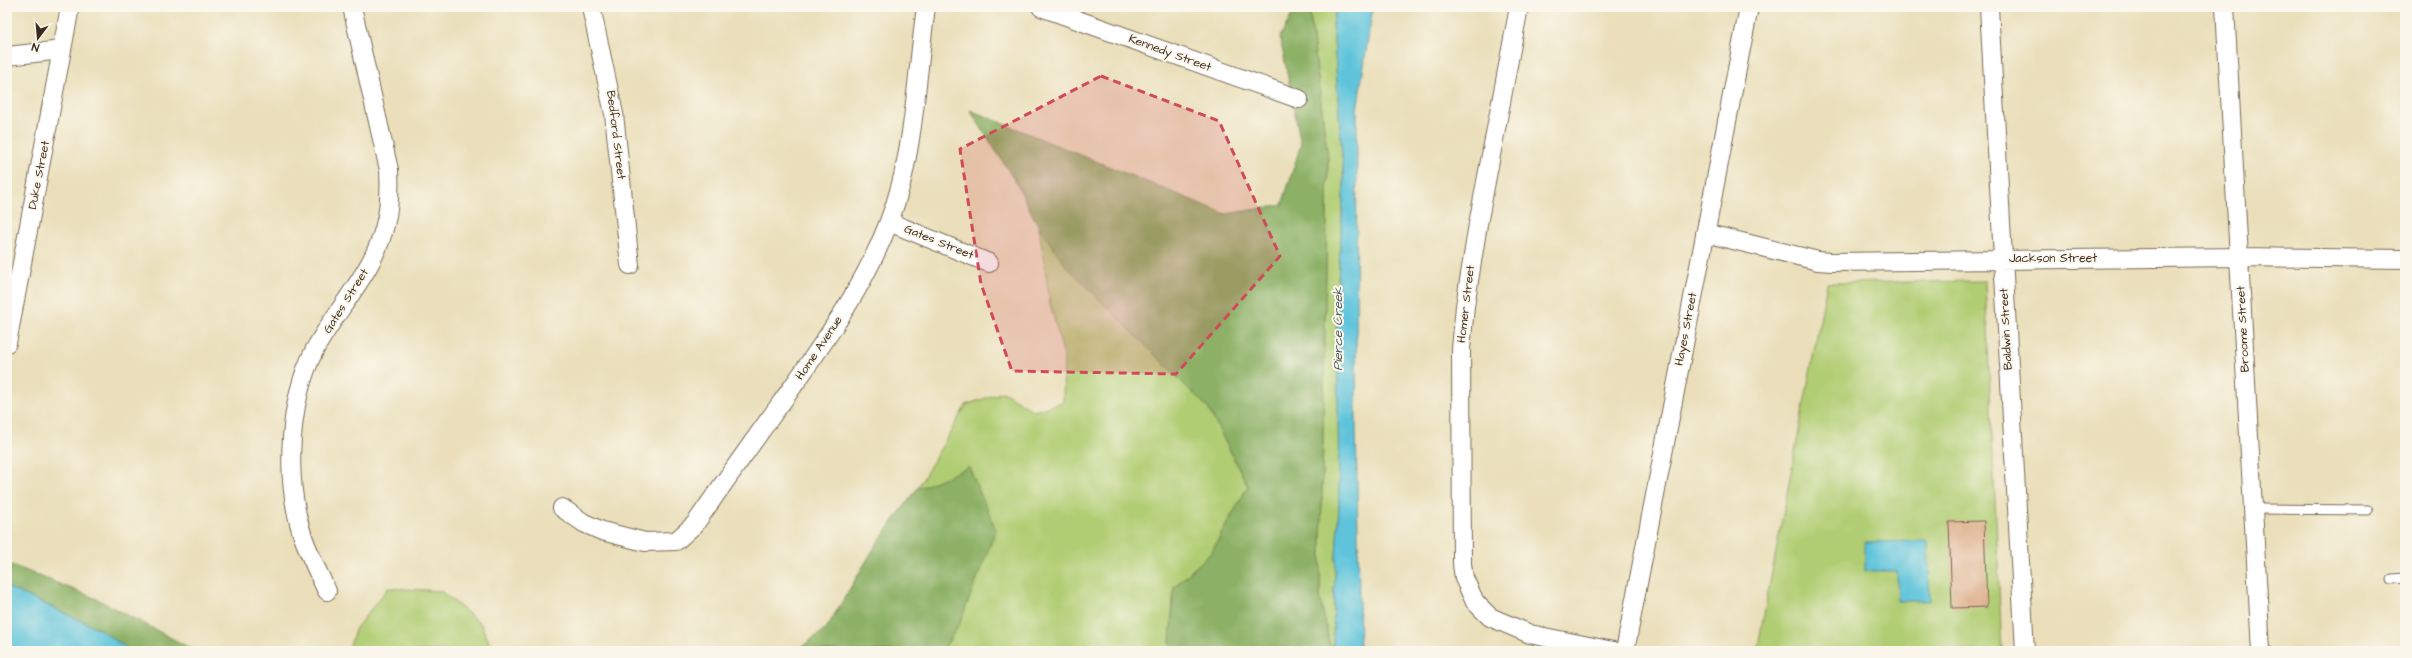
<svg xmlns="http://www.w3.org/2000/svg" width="2412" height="658" font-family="'Architects Daughter',sans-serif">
	<rect width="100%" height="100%" fill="#fbf7ec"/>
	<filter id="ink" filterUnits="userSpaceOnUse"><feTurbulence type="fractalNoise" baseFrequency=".025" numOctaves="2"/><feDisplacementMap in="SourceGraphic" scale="8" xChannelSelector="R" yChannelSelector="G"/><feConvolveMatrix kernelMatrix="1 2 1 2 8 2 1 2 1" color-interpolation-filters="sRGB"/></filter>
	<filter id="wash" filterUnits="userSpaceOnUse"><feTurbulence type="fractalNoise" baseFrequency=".012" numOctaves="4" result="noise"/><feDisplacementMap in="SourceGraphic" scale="16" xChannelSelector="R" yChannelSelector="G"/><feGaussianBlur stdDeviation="0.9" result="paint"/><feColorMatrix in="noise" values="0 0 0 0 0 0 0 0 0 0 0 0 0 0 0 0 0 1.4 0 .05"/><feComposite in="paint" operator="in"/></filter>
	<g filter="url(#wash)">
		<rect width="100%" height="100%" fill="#eadfba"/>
		<!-- green -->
		<path fill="#b1cd73" stroke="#767c48" d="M1309,7H1336L1333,24L1344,184L1337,297L1339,505L1334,592L1333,651H1331L1320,598L1328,158Z
			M1039,227L1067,267L1208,408L1248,486L1211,553L1174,587L1170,644L1177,651H796L826,629L876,545L917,489L966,405L1003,392L1034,411L1063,402L1064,356L1050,303Z
			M1985,281L2002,651H1757L1827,283Z
			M388,588L441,591L481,624L493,651H348L356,628Z"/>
		<!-- forest -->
		<path fill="#8cb065" stroke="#646d42" d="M1296,7H1309L1328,158L1320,598L1331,651H1177L1170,644L1174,587L1211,553L1248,486L1208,408L1067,267L1039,227L1015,181L970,110L1226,214L1282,205L1301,144L1280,37Z
			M969,467L996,530L959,625L942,651H796L826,629L876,545L917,489Z
			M7,563L97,599L196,651H131L99,629L7,587Z"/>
		<!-- water -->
		<path fill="#5ec4db" stroke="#4c777c" d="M1336,7H1373L1357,110L1356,422L1360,651H1333L1334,592L1339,505L1337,297L1344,184L1333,24Z
			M1928,541L1930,601H1898L1897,571H1865V542Z
			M7,587L99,629L131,651H7Z"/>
		<g id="blocks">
			<!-- building -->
			<path fill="#ddad8a" d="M1984,521L1987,607L1952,608L1949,522Z"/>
		</g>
	</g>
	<g filter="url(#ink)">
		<use href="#blocks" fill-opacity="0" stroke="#786955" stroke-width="1"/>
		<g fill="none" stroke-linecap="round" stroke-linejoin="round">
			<!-- service casing -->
			<g stroke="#786955" stroke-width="11">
				<path id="service" d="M2253,509L2368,510
					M2392,579L2405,578"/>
			</g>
			<!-- minor casing -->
			<g stroke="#786955" stroke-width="20">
				<path id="minor" d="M591,7L614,114L630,265
					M1041,7L1299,99
					M1519,7L1478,224L1465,306L1461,349L1462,564L1464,578L1475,602L1490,617L1530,634L1613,651
					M1989,7L2025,651
					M2225,7L2261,651
					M7,56L62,50
					M889,222L989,263
					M1705,233L1818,261L1831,262L2240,257L2405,259
					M7,343L70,7
					M562,508L584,523L602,531L645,542L676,541L695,524C723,484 752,443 781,403C829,336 880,266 901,184C915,129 918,64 926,7
					M327,591C317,570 306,549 300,527C285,473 289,401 314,351C336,309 374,272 385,225C390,207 390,189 389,170L352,7
					M1625,651L1749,7"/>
			</g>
			<!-- service -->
			<use href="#service" stroke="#fff" stroke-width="9"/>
			<!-- minor -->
			<use href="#minor" stroke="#fff" stroke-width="18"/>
		</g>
	</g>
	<!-- marked area -->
	<path fill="#d1495b" fill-opacity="0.2" stroke="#d1495b" stroke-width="3" stroke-dasharray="8 5" stroke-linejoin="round" d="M1101,76L1219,121L1280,256L1176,374L1012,371L981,284L960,149Z"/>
	<g text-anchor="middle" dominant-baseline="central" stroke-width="4" stroke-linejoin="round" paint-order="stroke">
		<!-- street labels -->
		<g font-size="12" fill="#3b2a1e" stroke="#fbf7ec">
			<text transform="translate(1170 53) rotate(20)">Kennedy Street</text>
			<text transform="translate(616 135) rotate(83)">Bedford Street</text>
			<text transform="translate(39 175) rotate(-79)">Duke Street</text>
			<text transform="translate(939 242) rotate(22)">Gates Street</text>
			<text x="2053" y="258">Jackson Street</text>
			<text transform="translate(346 301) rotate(-58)">Gates Street</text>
			<text transform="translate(1466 304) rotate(-83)">Homer Street</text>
			<text transform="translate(1686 329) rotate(-79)">Hayes Street</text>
			<text transform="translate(2006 329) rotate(-93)">Baldwin Street</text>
			<text transform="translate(2243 329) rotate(-93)">Broome Street</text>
			<text transform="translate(819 348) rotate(-56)">Home Avenue</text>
		</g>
		<!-- water labels -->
		<g font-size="13" font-style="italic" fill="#465857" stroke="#fbf7ec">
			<text transform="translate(1338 329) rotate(-90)">Pierce Creek</text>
		</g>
	</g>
	<!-- margin -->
	<rect width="2412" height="658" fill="none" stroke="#fbf7ec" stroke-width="24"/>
	<!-- north arrow -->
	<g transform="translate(38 38) rotate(196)" stroke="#fbf7ec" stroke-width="3" paint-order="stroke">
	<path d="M0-3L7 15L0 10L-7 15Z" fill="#3b2a1e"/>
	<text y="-6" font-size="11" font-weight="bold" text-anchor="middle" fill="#3b2a1e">N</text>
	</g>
</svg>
